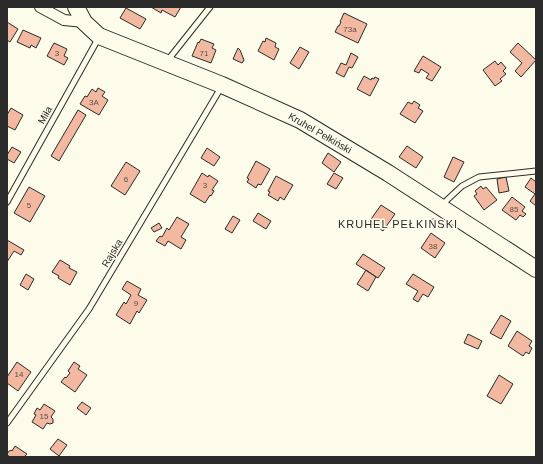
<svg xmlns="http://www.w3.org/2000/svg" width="543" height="464" font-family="Arial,sans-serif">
	<rect width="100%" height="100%" fill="#fdfbea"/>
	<!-- building -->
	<path fill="#f2b8a0" stroke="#2b2b2b" d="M151,7H181L175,17L162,10L161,13Z
		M126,8L146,19L140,29L120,18Z
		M344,13L367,24L358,43L335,32L338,26H339L341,22H340Z
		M7,22L18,29L10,42L7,40Z
		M23,30L41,38L36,48L31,45L30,48L17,42Z
		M266,38L276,43L275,47L279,49L274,60L258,51L263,41L265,42Z
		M201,39L214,44L212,48L216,50L211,63L192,56L198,42L199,43Z
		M54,43L67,49L64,56L68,58L64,65L47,56Z
		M518,43L536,60L521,77L515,71L522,63L510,52Z
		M300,47L309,52L299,69L290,63Z
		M238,48L240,50L244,60L242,63L233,59Z
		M351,53L358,57L352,68L349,67L344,77L336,73L341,63L346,65Z
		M423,56L441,67L432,81L426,78L429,74L421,69L419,73L414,71Z
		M495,61L498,65L501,62L506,68L503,71L506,74L500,79L502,81L495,86L483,70Z
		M364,76L371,80L372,78L374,79L375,77L379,79L370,96L357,89Z
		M98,88L105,92L102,96L108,100L99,115L80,104L85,96L87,97L92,89L96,92Z
		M414,101L420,105L418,108L423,111L415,123L400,114L408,102L412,104Z
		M11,108L23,115L15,130L7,126V115Z
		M78,110L86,115L59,161L51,156Z
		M407,146L423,157L416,168L399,157Z
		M12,147L21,152L14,163L7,159V155Z
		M207,148L220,157L214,166L201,158Z
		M328,153L341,162L334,172L322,163Z
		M453,157L464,162L454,182L444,177Z
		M256,161L270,169L261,185L258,184L256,188L247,182L249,179L247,178Z
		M126,162L140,171L125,195L111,186Z
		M202,173L208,177L209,175L218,181L212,190L214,191L211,196L210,195L205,203L190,194Z
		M334,173L343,178L336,189L327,184Z
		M276,176L293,185L284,200L280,197L278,201L268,195L270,192L268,191Z
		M506,177L509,191L499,193L497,179Z
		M531,178L536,182V206L530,201L535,194L525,187Z
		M481,186L483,189L486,187L497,200L484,210L474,196L477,194L475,191Z
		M29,187L45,196L30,222L14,213Z
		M512,197L525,207L522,211L526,214L523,217L520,215L516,220L502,210Z
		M381,205L395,214L383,231L369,222Z
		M258,213L271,221L266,229L253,221Z
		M233,216L240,220L232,233L225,229Z
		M177,217L189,224L181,237L186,240L181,249L168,241L165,246L156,241L160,236L162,237L167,228L169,230Z
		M159,223L162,228L154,232L151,228Z
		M431,233L445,243L435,258L421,248Z
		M7,240L24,250L21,255L14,251L7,262Z
		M363,254L385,268L378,278L356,264Z
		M60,260L70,266L69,268L77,272L70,285L58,278L59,276L52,272Z
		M366,270L376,277L368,291L357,284Z
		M26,274L34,279L28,290L20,285Z
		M413,274L434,287L428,297L423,294L418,302L413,299L418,291L406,284Z
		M127,281L141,289L138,295L147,300L139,313L137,311L130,324L116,315L124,302L126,304L131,295L122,289Z
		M501,315L511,321L501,339L490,333Z
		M517,331L532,341L529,346L532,348L529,354L526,352L523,356L508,346Z
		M468,334L482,341L478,349L464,343Z
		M17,362L31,372L18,391L7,383V377Z
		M74,362L80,366L78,369L87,375L75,392L61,382L65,377L66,378L70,373L68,371Z
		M499,375L513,384L501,404L487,396Z
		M82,402L91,408L86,415L77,408Z
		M44,404L55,411L51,417L53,419V423L50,424L47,423L43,429L32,422L36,415L34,414L37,408L40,410Z
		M58,439L67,445L59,456L50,449Z
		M15,446L27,454L25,456L26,457H9V456L7,455L8,452L11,450L12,451Z"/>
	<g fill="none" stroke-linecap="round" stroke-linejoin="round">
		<!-- lane casing -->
		<g stroke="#2b2b2b" stroke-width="7">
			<path id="lane" d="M168,60L210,7
				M7,202L98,39
				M442,206L447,200L462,186L479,177L536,171
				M7,423L89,309L222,86"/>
		</g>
		<!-- street casing -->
		<g stroke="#2b2b2b" stroke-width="12">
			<path id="street" d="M40,7L64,20L84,22"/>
		</g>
		<!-- primary casing -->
		<g stroke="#2b2b2b" stroke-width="18">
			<path id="primary" d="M76,7L84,22L99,36L222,85L300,120L388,173L536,269"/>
		</g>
		<!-- lane -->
		<use href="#lane" stroke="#fdfbea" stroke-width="5"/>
		<!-- street -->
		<use href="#street" stroke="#fdfbea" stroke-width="10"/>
		<!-- primary -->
		<use href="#primary" stroke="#fdfbea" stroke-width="16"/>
	</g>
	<g text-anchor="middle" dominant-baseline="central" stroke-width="3" stroke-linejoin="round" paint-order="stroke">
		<!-- number labels -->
		<g font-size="8" fill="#5d4e48">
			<text x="350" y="29">73a</text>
			<text x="57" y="53">3</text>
			<text x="204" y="53">71</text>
			<text x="94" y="102">3A</text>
			<text x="126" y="179">6</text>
			<text x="205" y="185">3</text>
			<text x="29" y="205">5</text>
			<text x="514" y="209">85</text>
			<text x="433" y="246">38</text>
			<text x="136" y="303">9</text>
			<text x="19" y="374">14</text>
			<text x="44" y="416">15</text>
		</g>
		<!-- street labels -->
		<g font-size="10" fill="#2b2b2b" stroke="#fdfbea">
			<text transform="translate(45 115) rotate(-61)">Miła</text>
			<text transform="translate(320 133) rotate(30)">Kruhel Pełkiński</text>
			<text transform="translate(112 253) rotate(-59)">Rajska</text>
		</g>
		<!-- neighbourhood labels -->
		<g font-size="11" letter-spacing="1" fill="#2b2b2b" stroke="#fdfbea">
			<text x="398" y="224">KRUHEL PEŁKIŃSKI</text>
		</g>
	</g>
	<!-- border -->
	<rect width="543" height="464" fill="none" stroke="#2b2b2b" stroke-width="16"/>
</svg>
